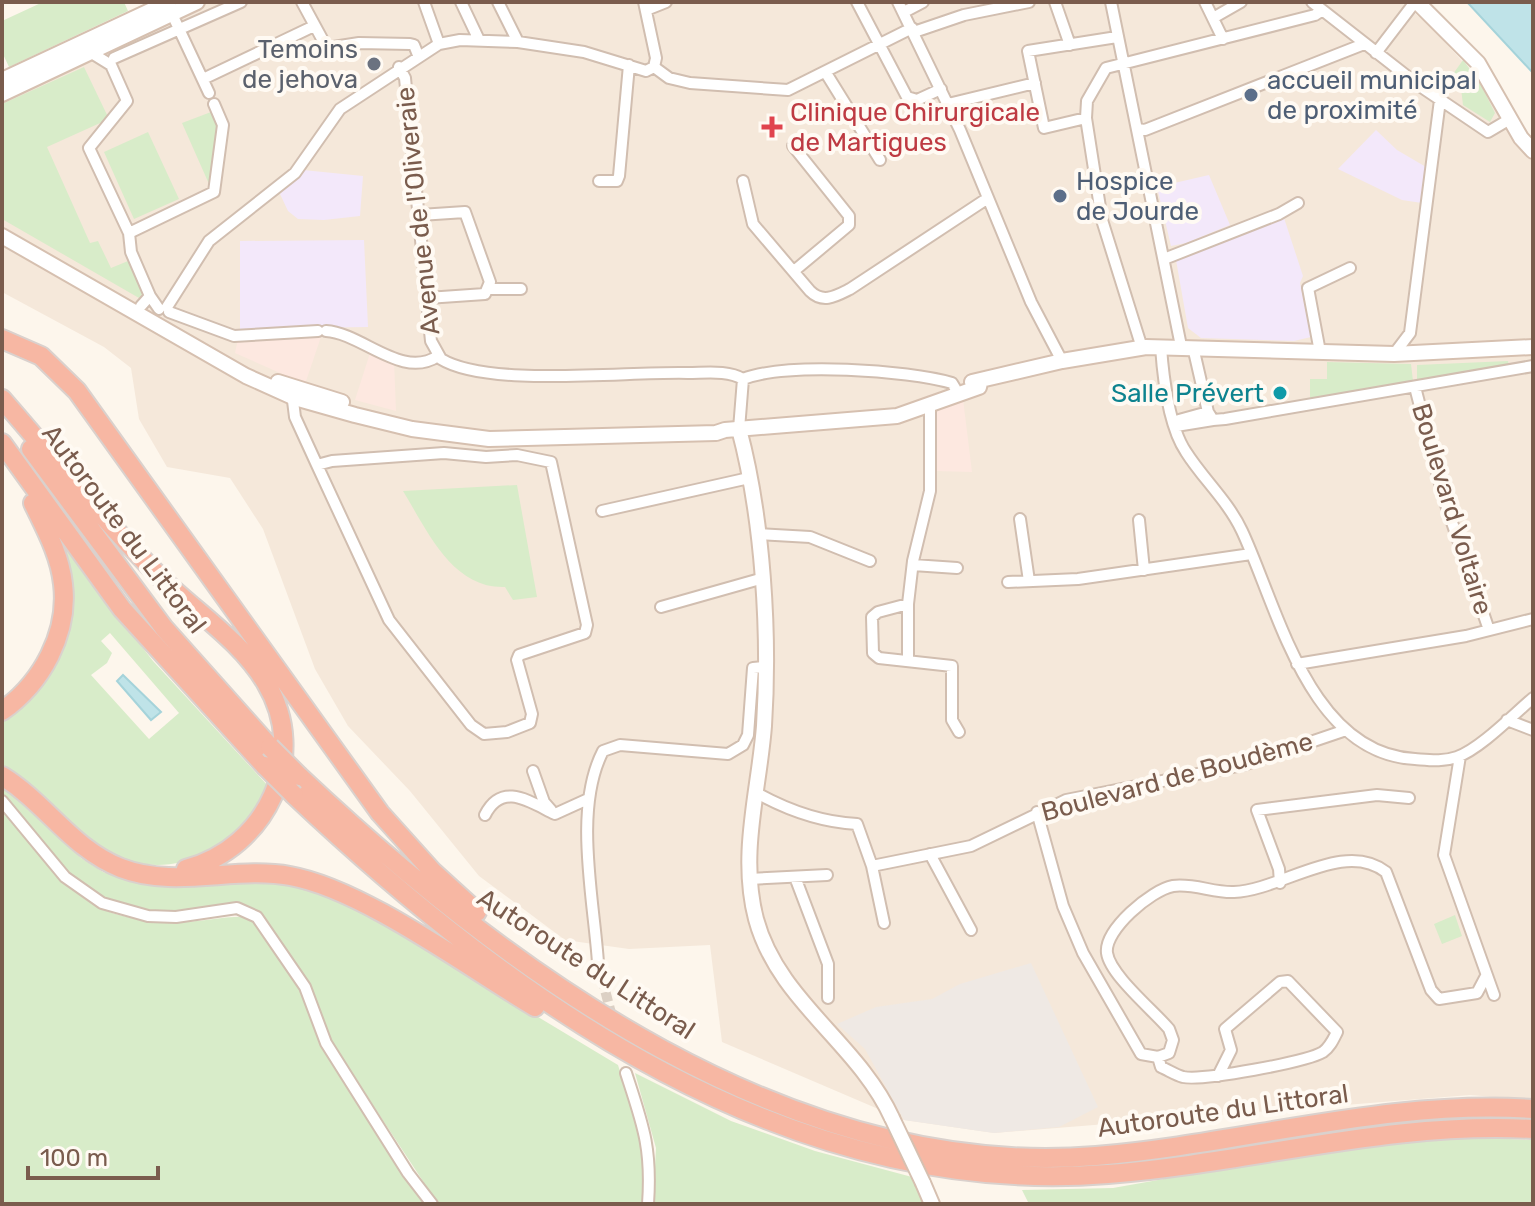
<svg xmlns="http://www.w3.org/2000/svg" width="1535" height="1206" font-family="Rubik,sans-serif">
	<rect width="100%" height="100%" fill="#fdf6ec"/>
	<!-- residential -->
	<path fill="#f5e8da" d="M202,2H1401L1429,25L1533,138V1100L1470,1095L994,1133L904,1120L722,1042L710,945L629,949L565,940L479,876L410,791L348,726L315,669L263,529L230,478L167,467L139,419L131,368L104,347L2,292V99Z"/>
	<!-- commercial -->
	<path fill="#fde8e0" d="M322,334L305,384L235,353L238,339Z
		M370,353L394,360L396,411L355,400Z
		M963,399L972,472L936,471L937,409Z"/>
	<!-- industrial -->
	<path fill="#efe9e4" d="M1031,963L1098,1107L1059,1127L994,1133L904,1120L865,1049L837,1024L876,1007L932,999L960,984Z"/>
	<!-- education -->
	<path fill="#f3e8fa" d="M1376,130L1397,150L1426,167L1422,203L1402,200L1338,169Z
		M303,170L363,176L360,216L324,220L298,219L288,211L280,194Z
		M1209,175L1230,225L1186,243L1171,246L1157,187Z
		M1284,218L1303,276L1300,283L1311,337L1294,341L1201,338L1188,328L1176,260Z
		M364,240L368,327L240,329V241Z"/>
	<!-- green -->
	<path fill="#d8ecc9" fill-rule="evenodd" d="M43,2H124L128,11L9,67L2,52V21Z
		M1463,60L1479,81L1495,113L1490,122L1463,105L1460,80L1453,74Z
		M84,67L109,119L47,147L90,243L98,241L111,268L128,261L143,293L139,298L2,219V104Z
		M211,112L218,125L209,184L182,123Z
		M148,132L179,199L134,219L104,152Z
		M1508,361L1509,365L1417,381V365Z
		M1327,362L1411,364L1413,381L1310,399V379H1327Z
		M517,485L537,597L513,600L505,587C452,589 427,530 403,491Z
		M62,544L153,661L270,788C258,818 237,838 208,852C123,895 62,821 2,770V718L54,661ZM110,633L179,713L149,739L91,675L107,663L112,653L101,641Z
		M2,786L81,858L103,872L127,879L243,877L313,888L370,916L618,1065C634,1116 646,1146 642,1201L639,1204H438L326,1034L303,974L263,919L249,907L237,905L158,913L122,906L88,892L69,876L2,797Z
		M2,806C69,875 67,921 178,922C203,922 226,915 252,917L296,976L321,1041L426,1204H2Z
		M1455,915L1462,936L1442,944L1434,924Z
		M635,1073L731,1121L815,1151L912,1177L923,1204H653L656,1148Z
		M1464,1137L1533,1140V1204H1029L1022,1190L1113,1188L1366,1143Z"/>
	<!-- water -->
	<path fill="#bfe3e8" stroke="#a5d3da" stroke-width="2" d="M1467,2H1533V73Z
		M123,675L161,712L151,720L117,681Z"/>
	<g fill="none" stroke-linecap="round" stroke-linejoin="round">
		<!-- minor-tunnel -->
		<path stroke="#dcd0c4" stroke-width="10" stroke-dasharray="10 5" stroke-linecap="butt" d="M598,963L612,1017"/>
		<!-- minor casing -->
		<g stroke="#d1beb0" stroke-width="14">
			<path id="minor" d="M302,2L327,48L359,43L410,44L414,45L418,55
				M424,2L439,44
				M461,2L479,40
				M498,2L518,42
				M644,2L656,58L654,67
				M857,2L907,97L917,100L941,89
				M898,2L960,130L1031,302L1062,361
				M1055,2L1070,45
				M1111,2L1181,346
				M1205,2L1223,39
				M1312,2L1417,84L1488,132L1510,119
				M646,10L666,2
				M904,12L923,2
				M172,14L209,93
				M1213,18L1241,2
				M914,32L964,15L1029,2
				M90,52L111,65
				M1376,53L1415,2
				M114,58L241,2
				M111,65L127,101L89,148L129,233L131,252L150,296L159,309
				M399,67L405,78L431,341L441,359C488,388 629,371 688,373C706,373 728,370 743,379
				M654,67L669,78L690,83L788,90L912,28
				M826,73L880,160
				M203,79L314,26
				M948,104L1035,83
				M1086,118L1044,128L1028,51L1117,37
				M1137,129L1145,130L1364,44
				M793,146L849,216V225L794,271
				M599,181H617L619,176L629,65
				M743,181L753,224L810,291C823,304 836,296 850,289L988,198
				M420,215L465,212L490,282L485,294L427,298
				M129,233L214,192L223,125L214,104
				M1164,259L1279,214L1298,203
				M490,289H521
				M141,306L150,296
				M167,307L209,241L295,173L340,109L439,44L460,40L518,42L584,52L646,71L654,67
				M169,312L234,336L318,331
				M326,331C362,333 402,380 438,356
				M1161,347C1163,376 1169,427 1186,452C1203,479 1228,501 1242,531C1278,608 1309,754 1415,759C1429,760 1443,762 1457,757C1480,749 1514,714 1533,698
				M1193,347L1208,412
				M1142,348L1102,220L1086,118L1087,101L1106,68L1315,15L1321,11
				M1320,352L1308,288L1350,268
				M1394,354L1410,333L1440,100
				M743,379C787,362 907,370 952,383L955,388
				M1415,387L1444,499L1489,630
				M292,393L295,417L317,465L389,620L471,725L484,734L507,732L530,723L532,714L517,660L519,655L585,633L587,625L551,462L517,455L486,457L444,453L332,461L317,465
				M1208,412L1213,420L1225,419L1533,366
				M1179,420L1208,412
				M1176,426L1213,420
				M739,429L743,379
				M602,511L749,478
				M1020,519L1029,581
				M1139,520L1144,570
				M757,534L810,537L870,561
				M913,565L957,568
				M1008,582L1078,579L1251,554
				M908,604L878,612L872,617L873,653L879,658L952,666V720L959,732
				M661,607L760,579
				M908,659V604L913,561L930,491V406
				M1297,664L1466,636L1533,619
				M1507,720L1533,730
				M1460,756L1444,855L1494,995
				M533,771L544,802L551,810
				M755,792C787,810 821,822 857,824L872,866L884,923
				M2,801L65,877L102,903L148,916L176,917L237,908L257,917L305,987L326,1043L408,1173L432,1204
				M1037,812L1063,906L1083,953L1141,1054L1158,1057L1169,1053L1173,1040L1169,1029C1154,1011 1110,975 1107,953C1104,930 1151,890 1173,886C1193,883 1214,893 1234,892C1282,890 1344,839 1386,872L1431,990L1439,999L1477,993L1486,976
				M485,815C502,781 530,802 555,814L588,799
				M930,854L971,930
				M872,866L971,846L1066,800L1243,765L1346,730
				M795,877L828,964V998
				M749,879L827,875
				M1280,883L1279,869L1257,810L1377,795L1409,798
				M598,963C594,900 573,809 603,751L620,745L728,754L743,745L748,735L753,668L764,667
				M1158,1057L1161,1067C1168,1070 1176,1075 1183,1077C1203,1081 1306,1062 1323,1052C1330,1047 1333,1040 1337,1032L1288,981L1280,982L1225,1029L1231,1050L1218,1076
				M626,1073C643,1125 652,1148 648,1204"/>
		</g>
		<!-- secondary casing -->
		<g stroke="#d6c0b0" stroke-width="18">
			<path id="secondary" d="M1417,2L1478,63L1521,138L1533,151
				M2,80L169,2
				M2,94L197,2
				M2,236L246,376L295,398L355,415L412,429L489,439L716,433L725,430L897,416L979,387L980,383
				M278,382L342,402
				M972,382L1062,361L1146,347L1394,354L1533,347
				M739,429C763,519 770,633 764,726C759,791 739,854 756,919C778,1001 858,1043 892,1118
				M923,1183L932,1204"/>
		</g>
		<!-- motorway casing -->
		<g stroke="#dad1cd" stroke-width="22">
			<path id="motorway" d="M2,339L41,356L77,391L380,813L433,872L477,912
				M2,399C55,460 106,523 163,580C197,613 241,641 266,683C310,756 267,848 186,869
				M2,443L122,609L265,766
				M31,449L164,628L270,747
				M2,711C42,683 69,633 63,584C60,555 45,528 33,503
				M2,776C46,803 72,849 121,868C175,889 235,866 290,876C363,889 469,968 535,1007
				M299,776C509,974 793,1181 1096,1156C1242,1144 1386,1099 1533,1109
				M294,795C515,1004 788,1199 1108,1174C1251,1163 1388,1121 1533,1129"/>
		</g>
		<!-- minor -->
		<use href="#minor" stroke="#fff" stroke-width="10"/>
		<!-- secondary -->
		<use href="#secondary" stroke="#fff" stroke-width="14"/>
		<!-- motorway -->
		<use href="#motorway" stroke="#f7b7a3" stroke-width="18"/>
		<!-- secondary-bridge casing -->
		<g stroke="#d6c0b0" stroke-width="18" stroke-linecap="butt">
			<path id="secondary-bridge" d="M892,1118L923,1183"/>
		</g>
		<!-- motorway-bridge casing -->
		<g stroke="#dad1cd" stroke-width="22" stroke-linecap="butt">
			<path id="motorway-bridge" d="M270,747L299,776
				M265,766L294,795"/>
		</g>
		<!-- secondary-bridge -->
		<use href="#secondary-bridge" stroke="#fff" stroke-width="14"/>
		<!-- motorway-bridge -->
		<use href="#motorway-bridge" stroke="#f7b7a3" stroke-width="18"/>
	</g>
	<!-- markers -->
	<circle fill="#6b7280" stroke="#fffaf3" stroke-width="3" cx="374" cy="64" r="8"/>
	<g fill="#5c6f8a" stroke="#fffaf3" stroke-width="3">
		<circle cx="1251" cy="95" r="8"/>
		<circle cx="1060" cy="196" r="8"/>
	</g>
	<path fill="#e0444e" stroke="#fffaf3" stroke-width="3" d="M768 115h8v8h8v8h-8v8h-8v-8h-8v-8h8z"/>
	<circle fill="#0f9aa8" stroke="#fffaf3" stroke-width="3" cx="1280" cy="393" r="8"/>
	<g text-anchor="middle" dominant-baseline="central" stroke-width="8" stroke-linejoin="round" paint-order="stroke">
		<!-- worship labels -->
		<g font-size="26" fill="#5b616d" stroke="#fffaf3" text-anchor="end">
			<text x="358" y="49">Temoins<tspan x="358" dy="30">de jehova</tspan></text>
		</g>
		<!-- service labels -->
		<g font-size="26" fill="#4e5e75" stroke="#fffaf3" text-anchor="start">
			<text x="1267" y="80">accueil municipal<tspan x="1267" dy="30">de proximité</tspan></text>
			<text x="1076" y="181">Hospice<tspan x="1076" dy="30">de Jourde</tspan></text>
		</g>
		<!-- health labels -->
		<g font-size="26" fill="#be3a42" stroke="#fffaf3" text-anchor="start">
			<text x="790" y="112">Clinique Chirurgicale<tspan x="790" dy="30">de Martigues</tspan></text>
		</g>
		<!-- street labels -->
		<g font-size="26" fill="#7a5c4d" stroke="#fffaf3">
			<text transform="translate(418 211) rotate(-96)">Avenue de l'Oliveraie</text>
			<text transform="translate(1452 509) rotate(73)">Boulevard Voltaire</text>
			<text transform="translate(124 529) rotate(53)">Autoroute du Littoral</text>
			<text transform="translate(1177 777) rotate(-15)">Boulevard de Boudème</text>
			<text transform="translate(586 964) rotate(33)">Autoroute du Littoral</text>
			<text transform="translate(1223 1111) rotate(-8)">Autoroute du Littoral</text>
		</g>
		<!-- culture labels -->
		<g font-size="26" fill="#0d838f" stroke="#fffaf3" text-anchor="end">
			<text x="1264" y="393">Salle Prévert</text>
		</g>
	</g>
	<!-- border -->
	<rect width="1535" height="1206" fill="none" stroke="#7a5c4d" stroke-width="8"/>
	<!-- scale -->
	<path d="M28 1166v12h130v-12" fill="none" stroke="#7a5c4d" stroke-width="4"/>
	<text x="40" y="1166" font-size="24" fill="#7a5c4d" stroke="#fffaf3" stroke-width="6" paint-order="stroke">100 m</text>
</svg>
